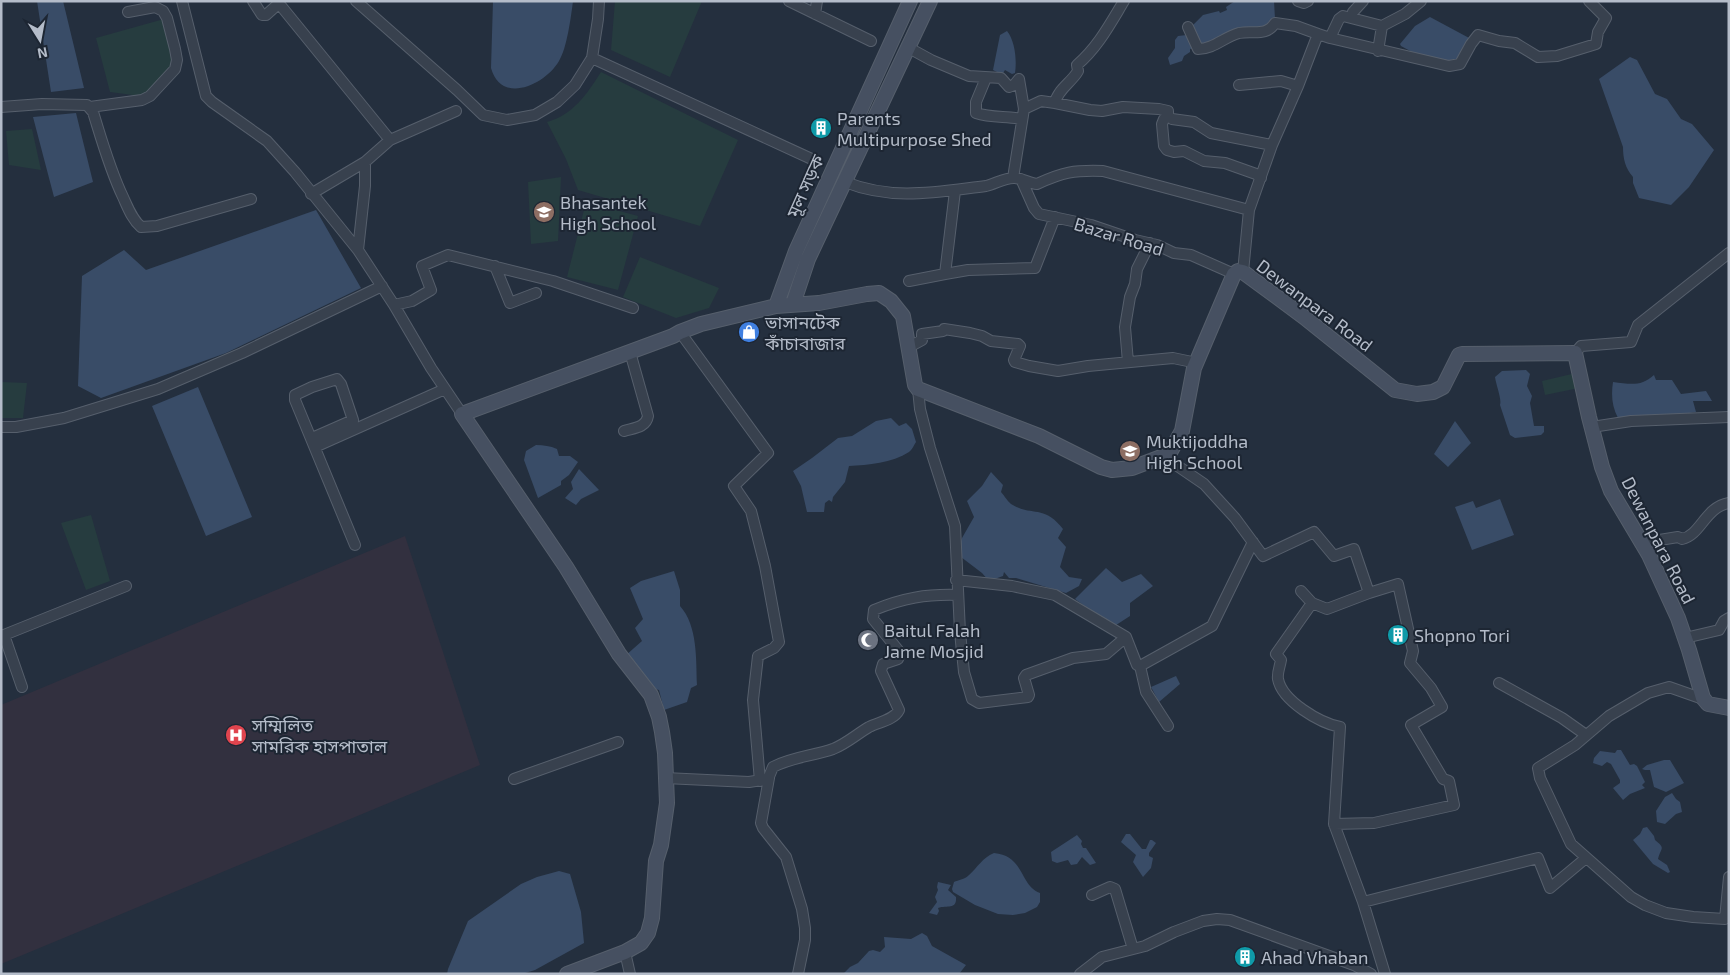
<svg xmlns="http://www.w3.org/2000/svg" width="1730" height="975" font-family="'Exo 2','Noto Sans Bengali',sans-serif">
	<rect width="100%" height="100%" fill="#242f3e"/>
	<!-- medical -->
	<path fill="#32303f" d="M405,536L480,765L1,964V705Z"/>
	<!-- green -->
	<path fill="#263c3f" d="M615,1H702L670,77L611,50Z
		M164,19L176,59L148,97L110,92L96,38Z
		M601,72L738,140L700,226L578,190L566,159L547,122C573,115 587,94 601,72Z
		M32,129L41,170L9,165L6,131Z
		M561,177L558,241L531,244L528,182Z
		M586,202L638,216L618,290L567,277Z
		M640,257L719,288L709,308L676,318L623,297Z
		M1576,373L1579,388L1545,395L1542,381Z
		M1,382L27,383L23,418H1Z
		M91,515L110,581L86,590L61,523Z"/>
	<!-- water -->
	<path fill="#394c67" d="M37,1H63L84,88L51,92Z
		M493,1H573C571,17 567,48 559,61C545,85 501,105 491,68Z
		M1235,1H1274L1275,19L1271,27L1198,45L1192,26L1203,15L1219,11L1220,13L1227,10L1226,7Z
		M1430,17L1471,39L1459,58C1442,65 1416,55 1401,46L1400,44L1415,26Z
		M1007,31C1015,41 1017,60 1015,73L1012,74L1005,70L1003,73H999L993,70L1000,35Z
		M1187,35L1194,48L1190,49V52L1184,56L1182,61L1170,65L1168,58L1175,48V40L1178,36Z
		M1630,57L1637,60L1655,94L1667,99L1681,119L1692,124L1714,150L1689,187L1671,205L1639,198L1633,183V177C1625,168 1623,158 1623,147L1599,79Z
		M76,113L93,182L54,197L33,117Z
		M316,210L361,288L226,353L101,398L78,386L82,276L124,250L146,270Z
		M1526,370L1530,374L1527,386L1532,396L1530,403L1534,426H1544V432L1541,435L1515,438L1510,435L1500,405C1502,399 1496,385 1495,377L1502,371Z
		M1654,375L1656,380H1672L1681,394L1706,391L1712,401H1693L1696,412L1676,415L1618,418C1612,407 1611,395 1613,382C1630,384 1641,387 1654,375Z
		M198,387L252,517L206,536L152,406Z
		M891,418L899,426L906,423L912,429L916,442C914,445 912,450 909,452C892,463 868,465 849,466L845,482L833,497L832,502L829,500L825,503L824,512H807L801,486L793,471L812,458L838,438L852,436L876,421Z
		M1455,421L1471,443L1448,467L1434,454Z
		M536,445C544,445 550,446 557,449L559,456H570L578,462L569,475L561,481V485L538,498L524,460L526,451Z
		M579,469L599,490L581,499L576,505L565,498L573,489L571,482Z
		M991,472L1003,485L1001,492C1004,495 1007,501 1011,504C1031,517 1044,504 1063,529L1058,538L1066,547L1060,567L1069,577L1082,579L1079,586L1066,593L1016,578H1009L1004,572L1003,576L989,581L982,573L957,554L962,538L974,517L967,501L982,486Z
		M1500,499L1514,535L1472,550L1455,507L1473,501L1476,508Z
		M1106,568L1122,582L1141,574L1153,586L1130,603V616L1113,627L1075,599Z
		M674,571L680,590V606C698,626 696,660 697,685L691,688L687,702L664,710L659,690L650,688L625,656L642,641L635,628L643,619L630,588L641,581Z
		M1176,676L1180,684L1159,702L1151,687Z
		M1617,750H1621L1630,765L1634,764L1637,766L1645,782L1642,785L1645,788L1630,794L1623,800L1613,788L1620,783V780L1611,764L1607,762L1602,766L1593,763L1594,758L1600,751L1615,753Z
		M1664,760H1670L1684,783L1666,792L1654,787L1650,770H1645L1642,769L1647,765Z
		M1672,793L1676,799L1680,802L1682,812L1676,814L1665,824L1657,822L1656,811L1665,797Z
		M1647,827L1654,836L1655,840C1666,849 1661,847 1658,859L1667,865L1670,872L1668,873L1653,864L1633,840L1640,834L1643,828Z
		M1126,834H1130L1142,849H1146L1150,840H1152L1156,843L1149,853V856L1153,858L1151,868L1143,877L1133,862L1136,855L1121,842Z
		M1077,835L1082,841L1081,844L1083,848H1086L1096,863L1090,865L1082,857L1077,864L1071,865L1068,860L1057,863L1052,861L1051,852Z
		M994,853C1025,856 1019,885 1040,893V902L1037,907L1025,913L1013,915L998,914L975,905L953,892L952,889L954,882C958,880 966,879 969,875C978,867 982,858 994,853Z
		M559,871L570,874L581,912L584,943L535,970L522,974H447L448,969L468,921L521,884L537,877Z
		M938,882L951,885L948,890L956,897C957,910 948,905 938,908L939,911L937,915L929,913L937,902L935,897L938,890L937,887Z
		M922,933L927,936L932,946L966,965L959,974H843L850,967L858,963L869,951L873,950L880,952L885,947L884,937L911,939Z"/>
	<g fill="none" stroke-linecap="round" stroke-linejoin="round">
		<!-- street casing -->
		<g stroke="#565f6c" stroke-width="12">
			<path id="street" d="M182,1L206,96L212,102L267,141L295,172L358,250L394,305L431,368L462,414
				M253,1L262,15H266L276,6H281L390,140
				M356,1L457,90L483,115L507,120L535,115L557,102L575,85L592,58L598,19L599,1
				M789,1L871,41
				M1124,1C1110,24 1098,47 1077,65L1078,71C1072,82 1057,90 1055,103L1090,110L1102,111L1123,107L1159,109L1168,111V116L1172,119L1194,122L1211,133L1272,145
				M1298,1L1304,3L1308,1
				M815,14L817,1
				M1351,18L1382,26L1405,14L1421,1
				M1188,27L1198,49C1214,49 1224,37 1239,33C1253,30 1266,37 1275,23L1296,26L1318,34
				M1330,38L1449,66L1460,64L1471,44L1478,35L1499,41L1515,43L1538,57L1557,56L1596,44L1598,32L1606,18L1589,1
				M909,48L931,60L969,76L1001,78L1009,87L1014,85L1019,79L1024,109L1013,178
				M1378,51L1382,26
				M592,58L816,161
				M986,78L976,102V113C991,118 1006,116 1022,119
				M1239,85L1281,81L1298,86
				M1,107L42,104L87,105L93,112C102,141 110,170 123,197C128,208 132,219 141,227L157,226L251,199
				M90,107L142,100L150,96L175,69L177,60L175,49L167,18L163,11L155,7L128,12
				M1024,109L1041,101L1055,103
				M1168,116L1164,119L1162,124L1164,146L1167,150L1174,152L1184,151L1204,161L1225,163L1256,174L1261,178
				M1021,179L1034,208L1039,214L1091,225L1135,240L1157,245L1174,253L1191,255L1234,274
				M845,182C893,201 936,192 986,186C995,184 1006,177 1015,178C1023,179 1030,183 1037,184C1063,172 1074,170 1103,171L1249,210
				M311,194L365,162L390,140L456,111
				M358,250L365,186V162
				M495,266L510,303L536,293
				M1243,272L1249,210L1272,145L1298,86L1318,34L1330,38L1339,19L1343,16L1351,18L1353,12L1363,1
				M945,274L968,270L1035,268L1055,217
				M909,281L945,274L955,191
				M394,305L412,301L431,290L422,266L448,255L553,281L633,308
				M680,332L768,453L734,486L751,511L765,566L779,642L774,648L758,656L753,700L760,781
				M909,347L922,340V334L943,331L944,329L970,333L982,336L991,341L1018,344L1020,346L1014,360L1015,362L1029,366L1058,371L1088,366L1173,358L1197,363
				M1575,353L1581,346L1631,342L1638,325L1729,253
				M1128,362L1125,327L1130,297L1135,284L1137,269L1150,243
				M918,389L920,409L930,448L955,526L960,632L964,672L972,699L979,703L1028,697L1029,695L1024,678L1026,675L1073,658L1106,654L1126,637L1137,665L1140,666L1212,626L1253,542
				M1,427H16L64,418L158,389L242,353L382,286
				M1592,427L1631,421L1729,417
				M624,431C633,428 646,428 648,416L630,352
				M312,438L353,420L341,384L337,379L312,387L295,395V400L355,545
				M315,447L445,389
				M1163,456L1204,484L1235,518L1263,556L1314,532L1334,556L1354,549L1369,593L1327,609L1312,603L1301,591
				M1641,543L1678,537L1682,539C1701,535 1705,507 1729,503
				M956,580L1012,586L1055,595L1126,637
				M1312,603L1276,654L1281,660C1280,666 1277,673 1278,679C1282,701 1320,723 1340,727L1334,824L1363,902L1385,974
				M1685,638L1719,630L1724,621L1729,618
				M1140,666L1146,692L1168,726
				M1499,683L1562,718L1586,735L1582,739
				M22,687L4,635L126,586
				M1706,700L1669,687L1648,693L1609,716L1575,745L1538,768L1540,778L1571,844L1631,897L1645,905L1666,913L1693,917L1725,919L1729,877
				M665,778L749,782L768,779L773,767C792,757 813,756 833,749C846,744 857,734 869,727C879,722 894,720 899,710L881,671L883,664L898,659L899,656L898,650L873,619L874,610C903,598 926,594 958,595
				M769,778L761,823L763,828L786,857L802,909L805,928V940L798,974
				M514,779L618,742
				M1334,824L1374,823L1454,805L1449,781L1443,779L1411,725L1442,707L1431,688L1410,663L1413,651L1398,584L1369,593
				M1092,895L1110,887L1115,889L1133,949
				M1363,902L1538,858L1550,888L1586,858
				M625,952L630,974
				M1080,974L1102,957L1145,946L1174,932L1203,921L1217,919L1230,920L1354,965L1371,974"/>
		</g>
		<!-- secondary casing -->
		<g stroke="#565f6c" stroke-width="16">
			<path id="secondary" d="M793,304L808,259L930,1
				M776,306L796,251L910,1
				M567,974L625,952L641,943L648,933L652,918L656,861L661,845L667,803L665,753L662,732L659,717L651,695L619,654L566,567L462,414L673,336L680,332L701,324L776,306L819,303L867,294L879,293L891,301L903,316L915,385L918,389L1039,436L1101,467L1112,470L1132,468L1169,454L1182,431L1194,368L1234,274L1238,271L1243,272L1304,317L1395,390L1417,394L1433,392L1443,387L1459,355L1462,354L1575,353L1589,417L1602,467L1611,491L1649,555L1678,618L1689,650L1703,698L1708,704L1729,708"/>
		</g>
		<!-- street -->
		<use href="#street" stroke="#38414e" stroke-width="10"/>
		<!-- secondary -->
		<use href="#secondary" stroke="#465061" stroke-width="14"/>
	</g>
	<!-- icons -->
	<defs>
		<g id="building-disc" transform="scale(1.125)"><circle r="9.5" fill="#0f9aa8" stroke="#1d2633"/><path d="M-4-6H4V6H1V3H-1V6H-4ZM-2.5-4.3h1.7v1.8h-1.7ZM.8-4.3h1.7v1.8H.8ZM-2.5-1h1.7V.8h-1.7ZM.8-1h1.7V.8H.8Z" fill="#fff"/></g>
		<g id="school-disc" transform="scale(1.125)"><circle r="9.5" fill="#8d6e63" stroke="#1d2633"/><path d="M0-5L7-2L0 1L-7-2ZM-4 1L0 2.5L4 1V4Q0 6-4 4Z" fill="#fff"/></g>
		<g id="shop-disc" transform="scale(1.125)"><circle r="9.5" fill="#3f7fe0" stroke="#1d2633"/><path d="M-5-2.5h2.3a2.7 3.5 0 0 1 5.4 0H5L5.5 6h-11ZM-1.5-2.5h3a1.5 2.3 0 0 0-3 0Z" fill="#fff"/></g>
		<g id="mosque-disc" transform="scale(1.125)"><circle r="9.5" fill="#6b7280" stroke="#1d2633"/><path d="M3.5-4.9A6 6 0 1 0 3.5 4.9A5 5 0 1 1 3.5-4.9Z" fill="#fff"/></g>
		<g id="hospital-disc" transform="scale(1.125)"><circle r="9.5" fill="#e0444e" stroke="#1d2633"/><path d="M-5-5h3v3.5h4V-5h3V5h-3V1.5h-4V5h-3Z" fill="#fff"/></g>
	</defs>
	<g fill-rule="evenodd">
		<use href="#building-disc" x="821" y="128"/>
		<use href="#school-disc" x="544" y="212"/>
		<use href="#shop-disc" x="749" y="332"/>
		<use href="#school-disc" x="1130" y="451"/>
		<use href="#building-disc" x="1398" y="635"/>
		<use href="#mosque-disc" x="868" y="640"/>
		<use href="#hospital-disc" x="236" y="735"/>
		<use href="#building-disc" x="1245" y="957"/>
	</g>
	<g text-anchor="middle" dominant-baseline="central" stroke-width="4" stroke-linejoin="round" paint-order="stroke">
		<!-- poi labels -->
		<g font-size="18" fill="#b4bcc9" stroke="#1d2633" text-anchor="start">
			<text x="837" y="118">Parents<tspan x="837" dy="21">Multipurpose Shed</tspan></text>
			<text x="560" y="202">Bhasantek<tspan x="560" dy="21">High School</tspan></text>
			<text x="765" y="322">ভাসানটেক<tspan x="765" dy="21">কাঁচাবাজার</tspan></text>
			<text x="1146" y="441">Muktijoddha<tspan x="1146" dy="21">High School</tspan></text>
			<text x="884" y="630">Baitul Falah<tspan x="884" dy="21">Jame Mosjid</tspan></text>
			<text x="1414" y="635">Shopno Tori</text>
			<text x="252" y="725">সম্মিলিত<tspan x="252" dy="21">সামরিক হাসপাতাল</tspan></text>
			<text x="1261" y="957">Ahad Vhaban</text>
		</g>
		<!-- street labels -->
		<g font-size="18" fill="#b4bcc9" stroke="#1d2633">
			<text transform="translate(805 186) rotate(-66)">মূল সড়ক</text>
			<text transform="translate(1119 236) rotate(17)">Bazar Road</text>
			<text transform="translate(1315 305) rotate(37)">Dewanpara Road</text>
			<text transform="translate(1659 540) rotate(63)">Dewanpara Road</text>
		</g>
	</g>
	<!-- border -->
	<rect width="1730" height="975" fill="none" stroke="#b4bcc9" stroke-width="5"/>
	<!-- north arrow -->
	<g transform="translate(40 40) rotate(169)" stroke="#1d2633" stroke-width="4" paint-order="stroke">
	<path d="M0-4L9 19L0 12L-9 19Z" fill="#b4bcc9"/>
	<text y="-8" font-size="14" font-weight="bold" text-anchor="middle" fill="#b4bcc9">N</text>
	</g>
</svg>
